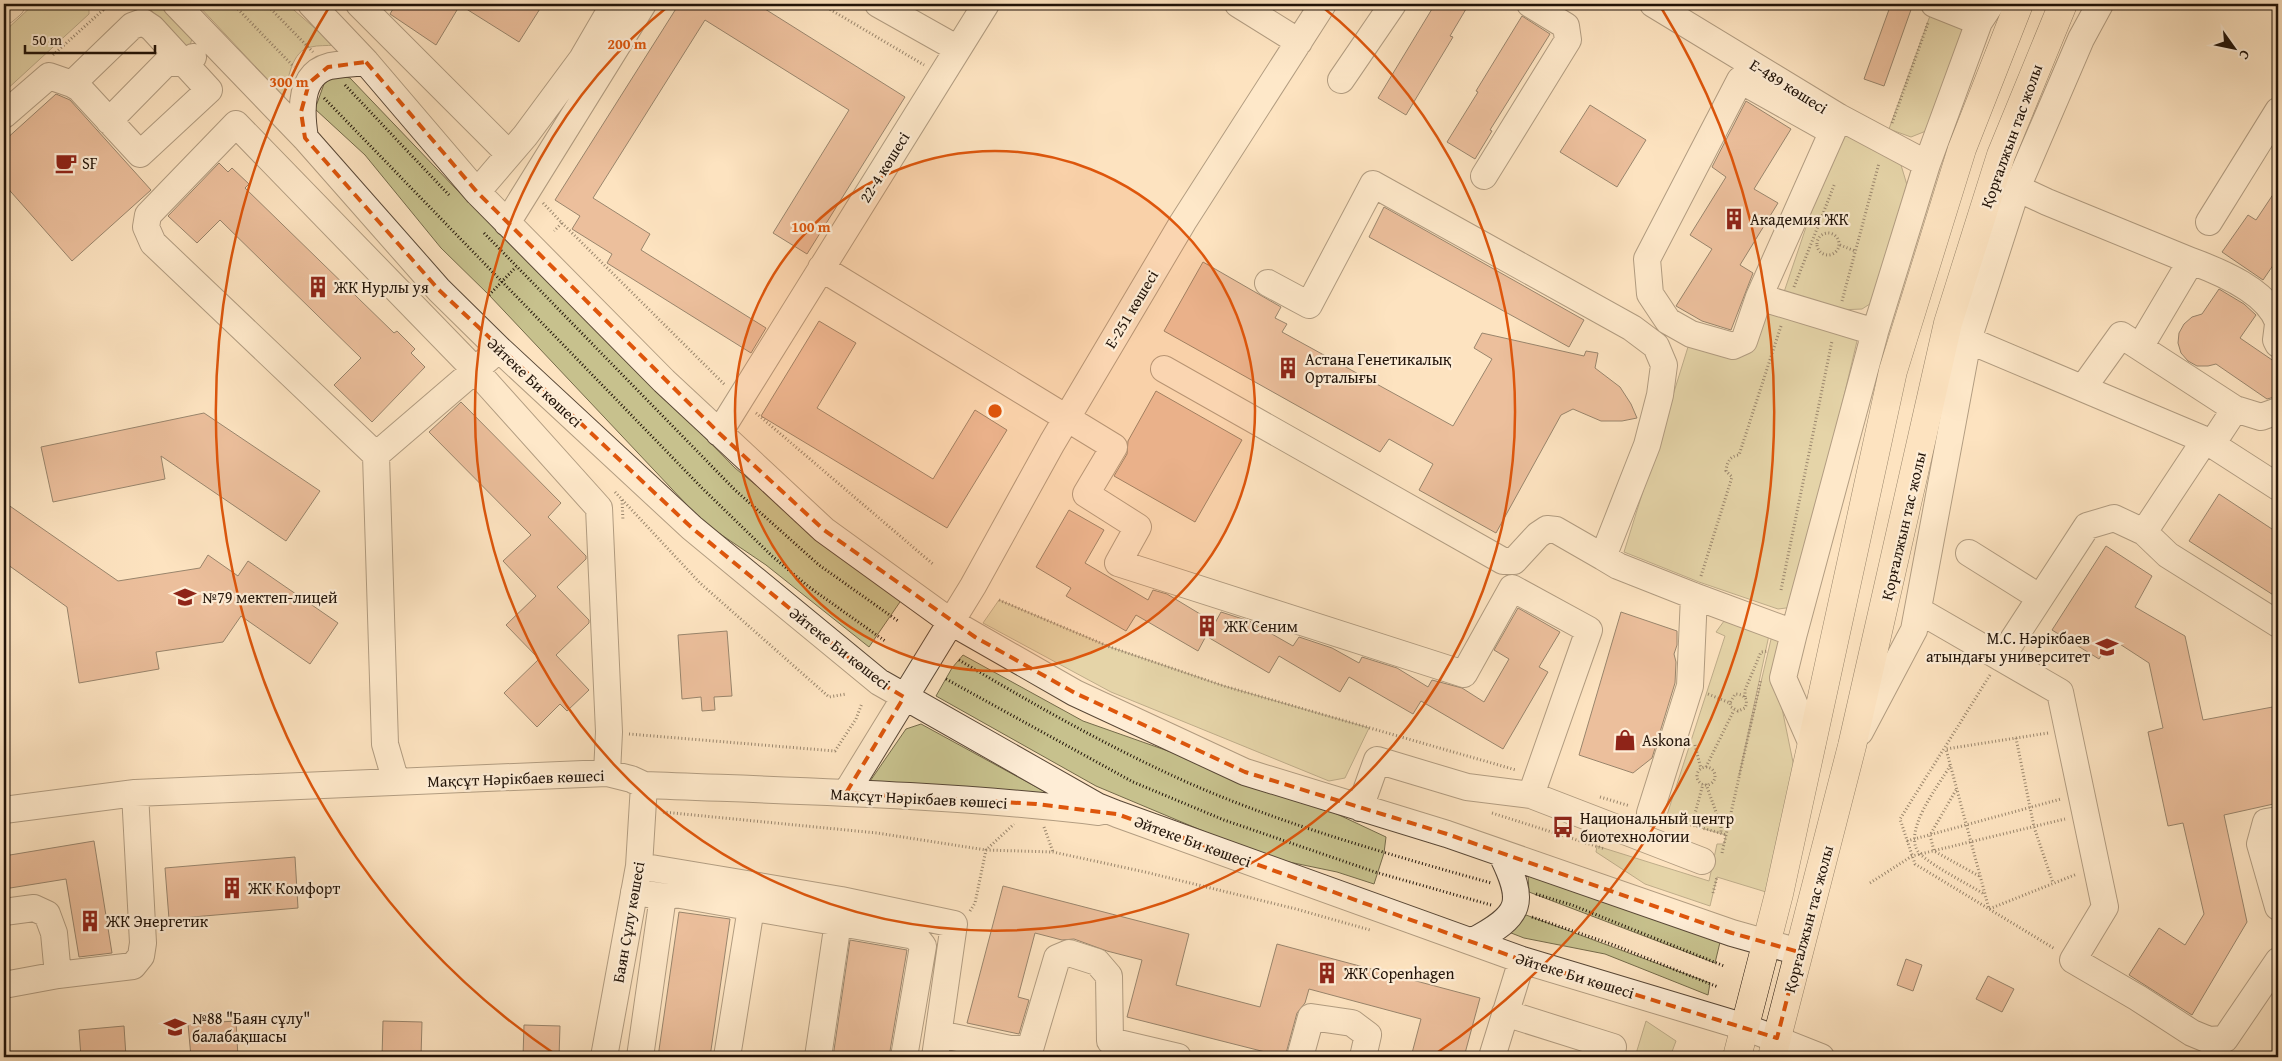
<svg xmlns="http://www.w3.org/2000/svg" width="2282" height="1061" font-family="'Gentium Book Plus',serif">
	<rect width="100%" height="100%" fill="#fde3c0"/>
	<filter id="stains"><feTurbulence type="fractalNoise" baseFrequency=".004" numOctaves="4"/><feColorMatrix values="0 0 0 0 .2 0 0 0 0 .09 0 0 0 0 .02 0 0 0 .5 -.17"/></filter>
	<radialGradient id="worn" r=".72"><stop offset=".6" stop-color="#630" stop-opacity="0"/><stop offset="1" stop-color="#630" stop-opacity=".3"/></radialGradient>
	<!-- green -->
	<path fill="#c7c18d" stroke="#746a4a" d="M34,4H89V14L4,92V32Z
		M145,4H164L193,35L189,49Z
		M197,4H287L334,45C327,46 318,45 311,47C291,50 288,81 284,97Z
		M1931,13L1964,25L1965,37L1926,131L1911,137L1889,129Z
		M336,75L350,78L479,213L528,256L735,468L862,572L902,599L869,647L766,565L704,523L489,295L441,248L365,155L315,109L324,84Z
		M1839,130L1901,165L1907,185L1873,302L1862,309L1839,310L1783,295Z
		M1765,305L1853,333L1857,341L1794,607L1778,609L1699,582L1624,552L1688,347L1733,352Z
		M999,600L1110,647L1224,686L1369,728L1345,778L1329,781L1111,692L983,623Z
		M1727,617L1769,635L1739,776L1772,635L1784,642L1777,684L1794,767L1766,892L1717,877L1710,906L1645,884L1596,852L1597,846L1709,881L1717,844H1724L1726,835L1666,818L1725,636L1716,632Z
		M963,655L1083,721L1307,800L1386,837L1384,853L1374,884L1337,872L1265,857L1096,786L936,696L952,668Z
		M921,724L1060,800L866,787L906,729Z
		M1528,875L1721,938L1715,963L1529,892Z
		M1526,915L1710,983L1708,995L1605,954L1524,938L1506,931Z
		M1646,1021L1676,1041L1670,1057H1635Z"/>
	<!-- building -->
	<path fill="#d79372" stroke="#211308" d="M396,4H543L519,42L460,5L436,45L390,14Z
		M679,4H757L905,97L807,254L773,233L849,110L705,20L593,198L650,234L641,250L766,328L751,353L607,263L612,254L572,229L580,216L555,200Z
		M1435,4H1469L1450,36L1453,37L1406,115L1378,98Z
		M1891,4H1913L1884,86L1864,79Z
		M1522,16L1550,34L1490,130L1492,131L1475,159L1447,142L1478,92L1476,91Z
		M56,94L70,100L151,190L72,261L4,184V141Z
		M1746,101L1791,129L1754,189L1778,203L1740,265L1753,273L1731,330L1702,321L1676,306L1712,249L1690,235L1726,177L1712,167Z
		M1590,105L1646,140L1617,187L1560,152Z
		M219,163L228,172L232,168L249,184L245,188L394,333L397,331L415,349L411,353L425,367L372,422L334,385L361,358L220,220L197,243L168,216Z
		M2278,187V258L2263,280L2222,252L2248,215L2256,220Z
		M1384,207L1584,320L1569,347L1369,237Z
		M1203,262L1281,307L1275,318L1287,324L1282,332L1453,426L1492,359L1474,348L1482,333L1584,356L1586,351L1598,353L1595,368L1620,387L1631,404L1637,418L1622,421H1601L1573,409L1561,415L1496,533L1419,490L1433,464L1389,439L1380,452L1164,331Z
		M2219,289L2244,304L2256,315L2240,338L2278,364V396L2267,399L2216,364L2208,366H2197L2188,361L2181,353L2178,343L2179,333L2184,324L2192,317L2202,314Z
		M819,321L856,343L817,408L933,479L975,410L1007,430L947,528L761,416Z
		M1156,391L1242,440L1195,522L1114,476L1127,454L1128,441Z
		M461,402L561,503L548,517L586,556V559L557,587L589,620V623L556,655L589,690L567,711L560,704L537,727L504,693L539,659L506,625L536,596L503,561L531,535L429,432Z
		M204,413L320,491L286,541L161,456L165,479L53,502L41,447Z
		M2219,494L2278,533V598L2189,541Z
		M4,502L118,581L200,568L208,555L238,576L248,561L338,623L310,664L241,616L223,642L156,652L159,669L79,683L67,607L4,562Z
		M1069,510L1104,530L1085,563L1148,600L1153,590L1167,594L1215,623L1221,612L1249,621L1293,646L1299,637L1332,648L1359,663L1362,657L1397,668L1428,687L1432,680L1462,688L1484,702L1509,659L1494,650L1518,608L1560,632L1539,667L1548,672L1503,749L1421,701L1413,714L1349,677L1340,692L1279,656L1269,673L1206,636L1198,651L1136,615L1126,631L1066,596L1071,588L1036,567Z
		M2106,546L2152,576L2135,607L2185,636L2203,720L2278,706V803L2224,815L2247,922L2192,1015L2129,975L2159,928L2185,945L2204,914L2183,823L2168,826L2148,732L2163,728L2149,663L2112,639L2099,659L2052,630Z
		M1621,612L1677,631V645L1674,654L1676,662L1675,683L1652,758L1633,773L1579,755Z
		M727,631L732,696L714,697L715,710L702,711L701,697L682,699L678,635Z
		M94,841L112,953L79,957L66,879L4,889V856Z
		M295,857L298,908L169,919L165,868Z
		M1003,886L1189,934L1176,985L1260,1007L1277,944L1480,998L1464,1057H1411L1421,1019L1309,989L1305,1003L1297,1013L1285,1057L1127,1017L1142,960L1107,951L1074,939L1062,940L1035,933L1018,997L1029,1000L1019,1034L967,1023Z
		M679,912L730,919L710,1057H658Z
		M850,940L907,950L889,1057H833Z
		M1906,959L1922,965L1913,991L1897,985Z
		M1988,976L2014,989L2002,1012L1976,999Z
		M236,1021L238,1057H191L188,1024Z
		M383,1021L422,1022L421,1057H382Z
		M524,1025L560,1026L559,1057H523Z
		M124,1026L126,1057H81L79,1030Z"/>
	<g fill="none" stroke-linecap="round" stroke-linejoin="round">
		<!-- minor casing -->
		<g stroke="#584736" stroke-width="28">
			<path id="minor" d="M176,4L305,138L439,290L499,349L692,528L879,682L1097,806L1117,814L1522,960L1745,1027L1821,1057
				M311,4L366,62L477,192L664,381L824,530L951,622L1075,693L1245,772L1447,834L1732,933L1799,952
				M359,4L509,154
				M878,4L958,49
				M1238,4L1299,42
				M1653,4L1839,117L1927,164
				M1934,4L1979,22
				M1341,80L1393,4
				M4,115L49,76L72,84L79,88L140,154L209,90L152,28L143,22L132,26L72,84
				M1839,117L1759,297L1875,332
				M109,121L168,61L184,64L193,57
				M305,138C301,113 298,74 330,66C341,64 354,63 366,62
				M1484,176L1568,40L1566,26L1530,4
				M2017,188L2047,202L2191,261L2140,347
				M477,192L525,136L582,59L614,4
				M2209,222L2278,111
				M507,223L643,4
				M2191,261C2221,272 2267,291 2278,322
				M821,268L1114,447L1086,494L1138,527L1118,563L1464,674L1512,588L1589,630L1531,795L1467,787L1377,760L1360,808
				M1268,283L1309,305L1373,184L1632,328L1656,346L1664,365L1660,395L1647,445L1603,557L1618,566L1694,596L1794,633
				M1759,297L1744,341L1733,346L1691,334L1668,321L1650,294L1647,259L1740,80L1831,131
				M2278,324L2276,340L2278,344
				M1968,340L2205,440L2278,487
				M1164,369L1503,561H1514L1538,535L1547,529L1556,530L1603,557
				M2083,388L2121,335L2235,409L2212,444
				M2235,409L2261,417L2278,411
				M719,433L986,4
				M376,455L489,358
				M2144,532L2168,555L2278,624
				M1969,553L2028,590
				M1918,610L2060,692L2105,907L2073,960L2138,998L2192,1033L2209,1040L2225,1039L2278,961
				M2001,658L2087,526L2114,518L2144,532L2205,440
				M1860,732L1914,630L1968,340L2017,188L2081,39L2100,4
				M1812,744L1783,678L1794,633L1875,332L1927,164L1979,22L1991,4
				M396,782L385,744L376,455L153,243L146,227L148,215L236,124L476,371L599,508L609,732L607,773
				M846,793L973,586L1052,443L1183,222L1323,4
				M1531,795L1702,861
				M4,810L135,793L607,773L631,779L644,785C796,791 948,794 1099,812
				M1650,813L1690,686L1694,596
				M2278,820L2266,822L2260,844L2278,907
				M639,866L841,900L954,924L935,1057
				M634,892L667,897L675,894L915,936L923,946L904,1057
				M4,912L34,908L47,914L54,933L58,975
				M1473,941C1522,915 1526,903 1501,853
				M4,985L58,975L133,966L141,956L143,943L135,793
				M1505,1013L1613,1047L1609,1057
				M939,1034L1010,1049H1030L1057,958L1069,953L1097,962L1109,976L1110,1041L1178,1057
				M604,1057L639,866L644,785
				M640,1057L662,903L667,897
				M727,1057L751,908
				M818,1057L838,922
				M1300,1057L1311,1017L1352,1023L1368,1035L1363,1057
				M1492,1057L1522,960"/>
		</g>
		<!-- major casing -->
		<g stroke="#211308" stroke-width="29">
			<path id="major" d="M4,10L11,4
				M1737,1057L1779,894L1893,371L1962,149L2019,4
				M1772,1057L1852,746L1948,323L2001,155L2063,4"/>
		</g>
		<!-- path -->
		<path stroke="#211308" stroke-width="3" stroke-dasharray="1 2.5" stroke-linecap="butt" d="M233,4L294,67
			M266,4L313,52
			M821,4L924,65
			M103,10L112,4
			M53,55L103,10L102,4
			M345,85L449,195
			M324,98L702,488L772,556L809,587L885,641
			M1892,123L1928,23
			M543,203L562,223L554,231
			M562,223L725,385
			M1817 244a11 11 0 1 1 22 0a11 11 0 1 1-22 0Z
			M484,233L735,490L819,565L898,621
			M1840,245L1855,251
			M1794,287L1835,183
			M489,295L516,267
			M1842,301L1879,163
			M756,413L934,565
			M615,492L700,583L829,697L846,694
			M622,500L623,521
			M1701,576L1732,477L1726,471C1727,462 1730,456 1739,455L1781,326
			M1781,590L1832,341
			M999,600L1110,647L1224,686L1516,770
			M959,660C1031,703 1105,745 1182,780C1280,824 1388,854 1491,883
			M1990,675L1900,819L1915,864L2055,949
			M946,679L1133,782L1224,820L1375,872L1491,905
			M1708,694L1730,703L1731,707L1738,711L1745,708C1749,699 1744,694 1735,694L1730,703
			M1745,697V690L1761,652L1768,651
			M2048,733L1946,749L1989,909L2077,874
			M629,734L835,751L856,719L862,703
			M2016,738L2034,827L2053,883
			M1695,745L1701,769
			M1950,766C1939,785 1899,835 1921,855C1936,868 1966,883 1984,894
			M1706,767L1734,710
			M1697 776a9 9 0 1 1 18 0a9 9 0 1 1-18 0Z
			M1706,784L1721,826V834
			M1956,790L1930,835L1934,851L1979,876
			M1600,797L1630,806
			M663,812L877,833L986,850L1053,852L1145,872L1296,909L1370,930
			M1492,813L1605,849
			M1670,819L1727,835
			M1692,825L1703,784
			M1044,827L1053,852
			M1907,841L2061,799
			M1722,853L1761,679
			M1870,883L1912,856L2065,819
			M1713,893L1717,877
			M1536,894L1572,905L1724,966
			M970,911L975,903L986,850L1014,824
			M1532,917L1614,945L1718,987"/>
		<!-- minor -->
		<use href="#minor" stroke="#feedd6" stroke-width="26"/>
		<!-- major -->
		<use href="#major" stroke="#fde3c0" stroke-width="28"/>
	</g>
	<!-- marked area -->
	<path d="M0 0H2282V1061H0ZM366,62L477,192L719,433L824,530L975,637L1075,693L1245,772L1447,834L1732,933L1799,952L1777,1038L1522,960L1117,814L1036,804L846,793L904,697L879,682L692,528L439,290L305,138L301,112L309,83L328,67Z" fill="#fde3c0" fill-opacity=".55" fill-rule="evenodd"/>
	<path fill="none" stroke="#de560c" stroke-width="4" stroke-dasharray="10 6" stroke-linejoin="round" d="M366,62L477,192L719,433L824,530L975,637L1075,693L1245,772L1447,834L1732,933L1799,952L1777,1038L1522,960L1117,814L1036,804L846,793L904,697L879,682L692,528L439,290L305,138L301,112L309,83L328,67Z"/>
	<!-- distance rings -->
	<circle cx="995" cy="411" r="260" fill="#de560c" fill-opacity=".12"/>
	<g fill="none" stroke="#de560c" stroke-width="2.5">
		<circle cx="995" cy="411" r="260"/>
		<path d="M1319 4A520 520 0 1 1 671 4"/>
		<path d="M559 1057A779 779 0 0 1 331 4M1659 4A779 779 0 0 1 1431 1057"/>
	</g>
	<!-- icons -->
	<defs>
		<g id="cafe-bare" transform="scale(1.725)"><path d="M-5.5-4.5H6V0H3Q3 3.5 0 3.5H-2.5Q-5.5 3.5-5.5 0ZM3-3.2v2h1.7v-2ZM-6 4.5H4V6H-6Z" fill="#8f2418" stroke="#feedd6" stroke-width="2.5" paint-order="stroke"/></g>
		<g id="building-bare" transform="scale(1.725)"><path d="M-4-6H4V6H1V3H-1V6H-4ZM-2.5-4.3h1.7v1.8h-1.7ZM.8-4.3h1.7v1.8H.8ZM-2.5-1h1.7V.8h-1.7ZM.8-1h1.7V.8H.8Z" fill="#8f2418" stroke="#feedd6" stroke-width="2.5" paint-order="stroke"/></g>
		<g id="school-bare" transform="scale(1.725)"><path d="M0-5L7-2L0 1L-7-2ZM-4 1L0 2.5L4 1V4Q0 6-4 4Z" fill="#8f2418" stroke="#feedd6" stroke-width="2.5" paint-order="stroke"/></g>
		<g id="university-bare" transform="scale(1.725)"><path d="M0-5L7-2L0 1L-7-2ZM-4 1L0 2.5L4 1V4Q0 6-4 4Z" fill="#8f2418" stroke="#feedd6" stroke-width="2.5" paint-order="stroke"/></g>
		<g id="shop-bare" transform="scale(1.725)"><path d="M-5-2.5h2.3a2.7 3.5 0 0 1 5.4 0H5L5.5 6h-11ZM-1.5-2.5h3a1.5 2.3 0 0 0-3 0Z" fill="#8f2418" stroke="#feedd6" stroke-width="2.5" paint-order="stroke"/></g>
		<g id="bus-bare" transform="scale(1.725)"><path d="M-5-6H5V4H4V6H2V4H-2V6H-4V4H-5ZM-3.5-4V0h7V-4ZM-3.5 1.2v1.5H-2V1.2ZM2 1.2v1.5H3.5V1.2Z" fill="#8f2418" stroke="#feedd6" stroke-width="2.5" paint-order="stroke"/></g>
	</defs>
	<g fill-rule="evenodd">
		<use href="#cafe-bare" x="66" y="163"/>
		<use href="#building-bare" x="1734" y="219"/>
		<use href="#building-bare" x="318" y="287"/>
		<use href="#building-bare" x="1288" y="368"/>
		<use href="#school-bare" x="185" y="597"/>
		<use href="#building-bare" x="1207" y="626"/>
		<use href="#university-bare" x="2107" y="647"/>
		<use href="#shop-bare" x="1625" y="740"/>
		<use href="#bus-bare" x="1563" y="827"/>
		<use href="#building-bare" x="232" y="888"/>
		<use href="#building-bare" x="90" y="921"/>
		<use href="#building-bare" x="1327" y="973"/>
		<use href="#school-bare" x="175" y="1027"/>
	</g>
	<g text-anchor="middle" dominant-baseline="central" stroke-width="4.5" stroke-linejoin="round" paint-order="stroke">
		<!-- street labels -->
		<g font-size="16" fill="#211308" stroke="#feedd6">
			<text transform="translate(1789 86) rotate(32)">Е-489 көшесі</text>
			<text transform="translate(2011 136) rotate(-70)">Қорғалжын тас жолы</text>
			<text transform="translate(884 167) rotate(-58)">22-4 көшесі</text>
			<text transform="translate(1131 309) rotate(-59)">Е-251 көшесі</text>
			<text transform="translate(535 382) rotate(43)">Әйтеке Би көшесі</text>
			<text transform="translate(1903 526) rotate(-77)">Қорғалжын тас жолы</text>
			<text transform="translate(840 648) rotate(38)">Әйтеке Би көшесі</text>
			<text transform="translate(516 778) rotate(-2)">Мақсұт Нәрікбаев көшесі</text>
			<text transform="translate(919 798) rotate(3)">Мақсұт Нәрікбаев көшесі</text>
			<text transform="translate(1193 841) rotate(20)">Әйтеке Би көшесі</text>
			<text transform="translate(1808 919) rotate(-75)">Қорғалжын тас жолы</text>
			<text transform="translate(628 922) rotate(-80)">Баян Сұлу көшесі</text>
			<text transform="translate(1575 975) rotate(17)">Әйтеке Би көшесі</text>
		</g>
		<!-- poi labels -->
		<g font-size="16" fill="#211308" stroke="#feedd6" text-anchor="start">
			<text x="82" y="163">SF</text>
			<text x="1750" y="219">Академия ЖК</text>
			<text x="334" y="287">ЖК Нурлы уя</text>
			<text x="1305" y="359">Астана Генетикалық<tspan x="1305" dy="18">Орталығы</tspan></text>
			<text x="202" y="597">№79 мектеп-лицей</text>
			<text x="1224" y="626">ЖК Сеним</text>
			<text x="2090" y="638" text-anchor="end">М.С. Нәрікбаев<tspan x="2090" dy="18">атындағы университет</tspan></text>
			<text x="1642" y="740">Askona</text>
			<text x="1580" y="818">Национальный центр<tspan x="1580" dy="18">биотехнологии</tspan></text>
			<text x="248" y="888">ЖК Комфорт</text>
			<text x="106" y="921">ЖК Энергетик</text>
			<text x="1344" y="973">ЖК Copenhagen</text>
			<text x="192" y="1018">№88 "Баян сұлу"<tspan x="192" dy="18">балабақшасы</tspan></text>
		</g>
	</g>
	<circle cx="995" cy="411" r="8" fill="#de560c" stroke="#feedd6" stroke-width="2.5"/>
	<g font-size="15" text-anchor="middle" font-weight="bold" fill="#de560c" stroke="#feedd6" stroke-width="4.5" stroke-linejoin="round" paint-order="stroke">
		<text x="627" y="49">200 m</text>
		<text x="289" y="87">300 m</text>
		<text x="811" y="232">100 m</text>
	</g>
	<!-- margin -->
	<rect width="2282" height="1061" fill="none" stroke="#fde3c0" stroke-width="20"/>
	<rect x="5" y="5" width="2272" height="1051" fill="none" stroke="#211308" stroke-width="2.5"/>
	<rect x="10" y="10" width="2262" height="1041" fill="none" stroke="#211308"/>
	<!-- north arrow -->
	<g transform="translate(2234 48) rotate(123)" stroke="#feedd6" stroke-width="4" paint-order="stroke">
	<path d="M0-4L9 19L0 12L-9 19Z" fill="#211308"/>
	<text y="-8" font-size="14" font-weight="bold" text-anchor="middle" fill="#211308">С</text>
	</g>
	<!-- scale -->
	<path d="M25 45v8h130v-8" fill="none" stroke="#211308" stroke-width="2.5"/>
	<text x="32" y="45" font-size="15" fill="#211308" stroke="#feedd6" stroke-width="4" paint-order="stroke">50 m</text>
	<rect width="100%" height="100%" filter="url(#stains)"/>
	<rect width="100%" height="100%" fill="url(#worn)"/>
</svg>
